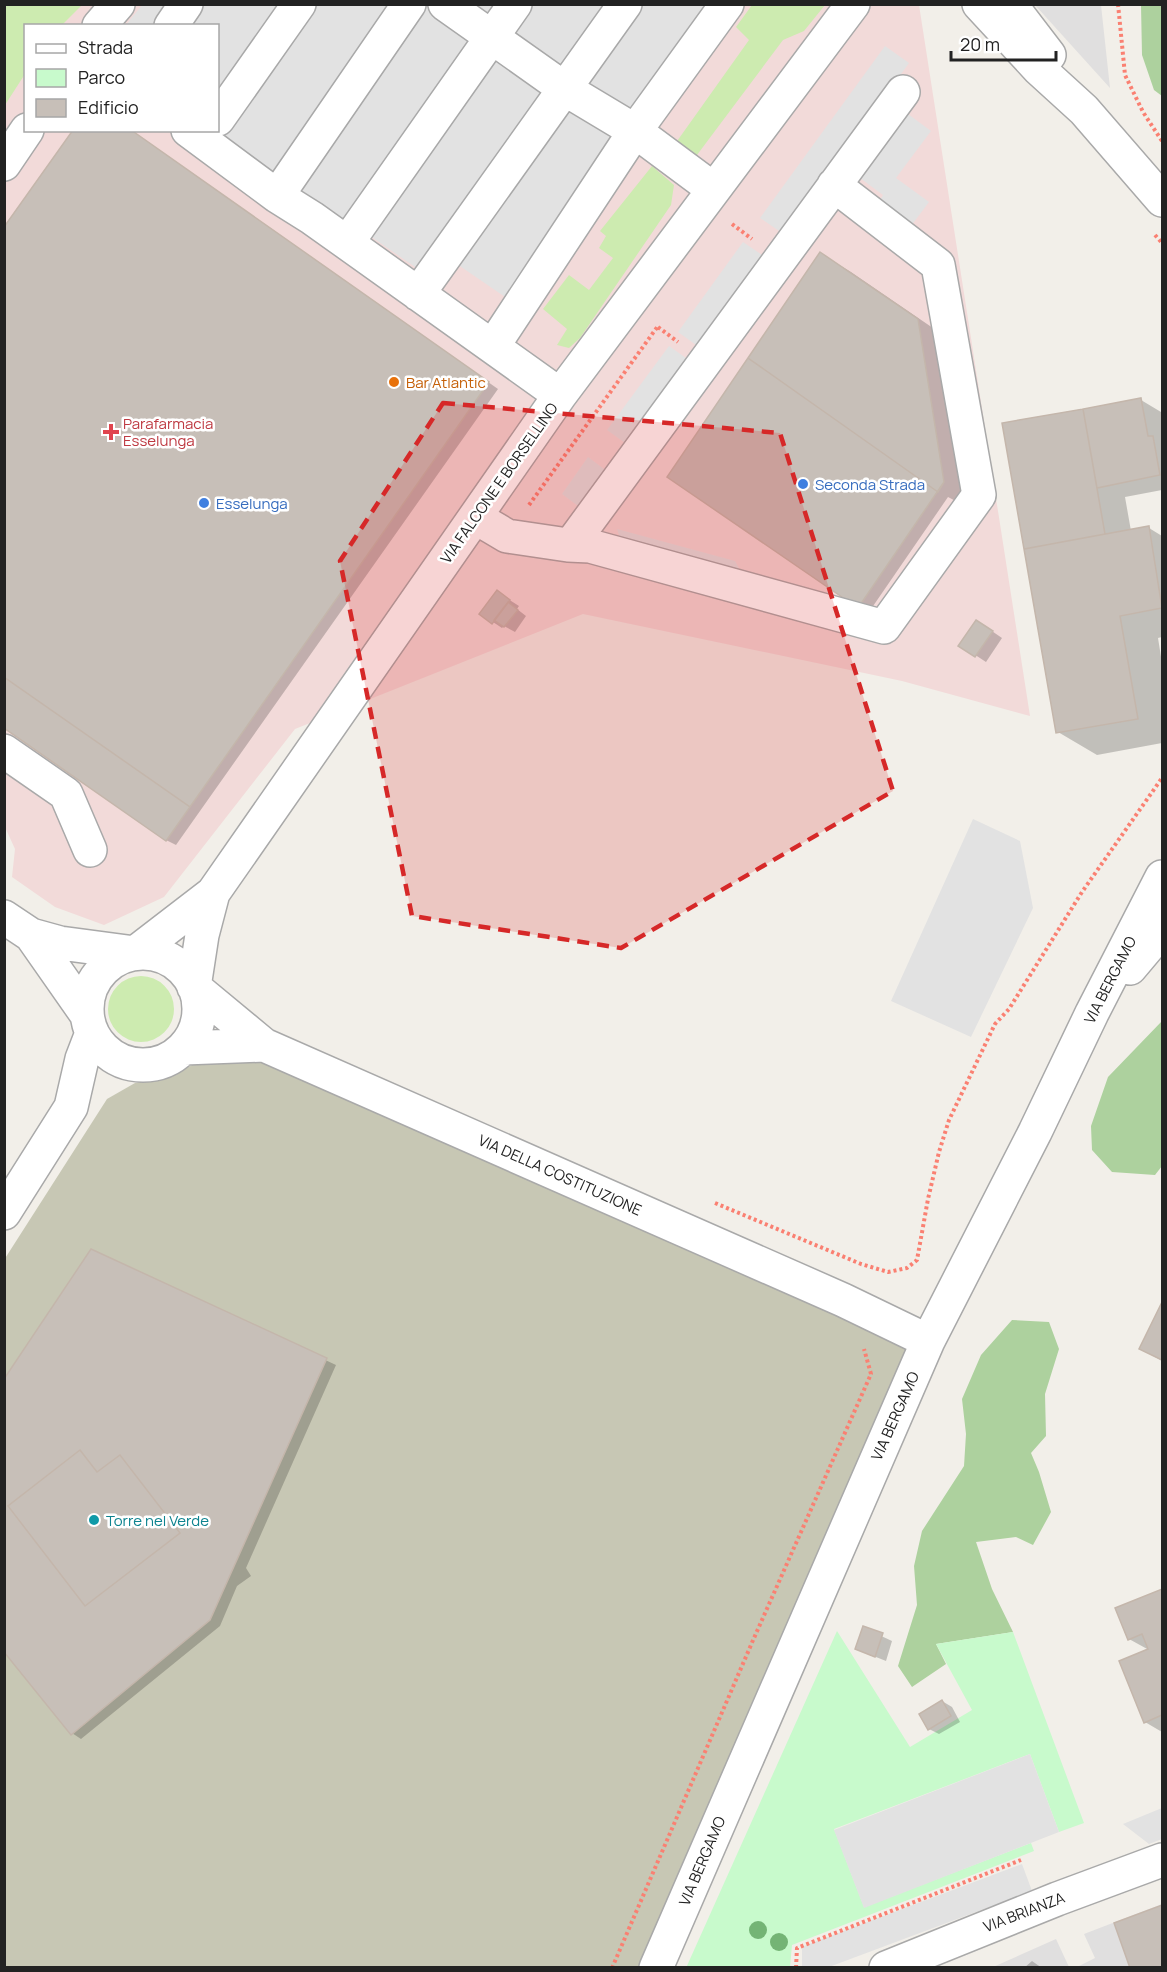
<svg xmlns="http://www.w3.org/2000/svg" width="1167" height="1972" font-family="Manrope,sans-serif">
	<rect width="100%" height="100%" fill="#f2efe9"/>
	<!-- residential -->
	<path fill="#e0dfdf" d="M1035,5H1101L1110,88Z
		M1162,1904V1967L1075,1968L1095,1958L1084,1934Z
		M1056,1939L1069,1967H993Z"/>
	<!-- commercial -->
	<path fill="#f2dad9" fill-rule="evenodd" d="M44,4L919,5L1030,716L902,681L583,614L295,729L164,897L104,925L55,907L12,877L15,849L5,827L4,46ZM26,26H218V130H26Z"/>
	<!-- construction -->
	<path fill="#c7c7b4" d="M235,1056L283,1068L912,1346L642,1967H5L4,1260L107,1099L135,1083L171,1076L202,1060Z"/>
	<!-- grass -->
	<path fill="#cdebb0" d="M5,4L82,5L62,25L26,26L25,74L5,105Z
		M752,5H825L804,31L783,40L697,155L681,160L670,151L749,40L736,27Z
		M652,166L674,185L671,205L580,338L569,348L557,345L567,329L543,309L569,275L589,290L613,258L599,248L606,236L600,231Z
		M108 1009a33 33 0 1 1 66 0a33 33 0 1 1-66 0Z"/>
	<!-- forest -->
	<path fill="#add19e" d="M1141,5H1162V96L1154,90L1142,55Z
		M1162,1021V1166L1155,1175L1112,1172L1092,1150L1091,1126L1108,1077Z
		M1012,1320L1049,1322L1059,1349L1045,1394L1046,1436L1031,1453L1039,1472L1051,1512L1033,1545L1016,1537L976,1542L992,1589L1013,1632L936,1644L946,1664L912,1687L898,1666L917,1605L914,1566L922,1531L964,1466L966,1434L962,1399L981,1355Z"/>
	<!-- park -->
	<path fill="#c8facc" d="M837,1631L910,1747L972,1710L936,1644L1013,1632L1084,1823L1059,1832L1030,1754L834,1829L864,1907L1031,1843L1034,1851L792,1945L790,1967L686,1968Z"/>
	<!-- parking -->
	<path fill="#e2e2e2" d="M143,4L714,5L508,299L454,262L418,269L370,236L344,223L213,131L218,130V26H125Z
		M885,46L909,63L785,235L760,218Z
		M908,114L931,131L896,178L929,202L911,226L879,202L883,195L860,178Z
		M743,242L768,259L703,350L678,332Z
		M669,346L693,363L632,448L607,430Z
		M588,457L612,475L586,512L562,494Z
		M617,529L735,561L751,590L627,559Z
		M973,819L1020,841L1033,908L971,1037L891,1001Z
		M1030,1754L1059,1832L864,1908L834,1830Z
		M1162,1808V1839L1149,1844L1123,1824Z
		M1022,1864L1032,1891L829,1967L802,1968V1947L809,1944Z"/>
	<!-- shadow -->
	<path fill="#0003" d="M130,130L498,389L176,845L166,840Z
		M821,254L851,272L949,339L969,508L948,497L869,612L859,606Z
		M1141,400L1161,412L1162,490L1125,497L1131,531L1149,528L1162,536V637L1158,638L1162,663V743L1097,755L1058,732L1003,424Z
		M497,592L519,606L517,609L526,616L515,632L504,626L502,628L493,622Z
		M986,627L1002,638L986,662L960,645Z
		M91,1251L336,1365L246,1568L251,1576L237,1586L220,1626L81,1739L72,1733Z
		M1162,1305V1361L1141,1349Z
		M1162,1591V1732L1145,1722L1149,1650L1129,1639L1117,1609Z
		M864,1628L892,1641L886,1661L856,1649Z
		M942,1701L952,1707L960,1722L939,1734L929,1729Z
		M1162,1906V1968H1132L1115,1924Z
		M1032,1961L1042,1968H1024Z"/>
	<!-- building -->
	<path fill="#c7bfb8" stroke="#c4b6ab" stroke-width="1.5" d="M73,130H131L489,382L190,807L4,677V227Z
		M820,252L918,319L944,482L858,608L667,477Z
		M820,252L918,319L944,482L938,492L748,358Z
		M1141,398L1148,436H1153L1160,475L1097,488L1083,409Z
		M1083,409L1105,534L1024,549L1002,423Z
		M1149,526L1162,608L1120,616L1138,719L1056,733L1024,549Z
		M497,590L510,600L492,624L479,614Z
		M508,602L518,610L504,627L494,620Z
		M976,620L993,631L975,657L958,646Z
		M4,677L190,807L166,841L4,728Z
		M91,1249L327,1358L210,1620L71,1735L4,1652V1379Z
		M1162,1302V1360L1139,1349Z
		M80,1450L97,1472L120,1455L180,1533L85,1606L8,1506Z
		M1162,1589V1715L1144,1723L1119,1661L1148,1649L1142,1634L1128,1640L1115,1608Z
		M863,1626L883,1633L875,1657L855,1649Z
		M942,1700L951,1716L928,1730L919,1714Z
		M1162,1905V1968H1130L1114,1923Z"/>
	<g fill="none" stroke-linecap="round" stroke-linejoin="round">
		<!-- minor casing -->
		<g stroke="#a9a9a9" stroke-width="36">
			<path id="minor" d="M445,4L565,89L635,131L713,189
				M979,4L1039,69L1084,110L1162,200
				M1010,4L1049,55
				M99,26L118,4
				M171,26L186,4
				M218,119L299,4
				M188,130L277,196L312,218L560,395
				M4,164L27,130
				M277,196L409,4
				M347,243L515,4
				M418,294L625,4
				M493,346L635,131L727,4
				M475,517L507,536L568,545L575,539L903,92
				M568,545L590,546L884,627L979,495L938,265L834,185
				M4,751L66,794L90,850
				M4,917L31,935L60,943L135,953L213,893
				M31,935L87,1015
				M87 1009a56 56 0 1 1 112 0a56 56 0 1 1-112 0Z
				M1130,968L1162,930
				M264,1045L194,987L202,935L213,893L560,395L853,4
				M184,1048L264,1045L843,1300L928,1341
				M4,1213L71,1107L82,1059L92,1033
				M656,1968L928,1341L1035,1132L1092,1013L1162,877
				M886,1968L1057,1899L1162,1860"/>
		</g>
		<!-- path -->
		<path stroke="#fa8072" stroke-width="4" stroke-dasharray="3 3" stroke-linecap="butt" d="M1118,4L1125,75L1143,112L1162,141
			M732,224L752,239
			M1155,235L1162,243
			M658,327L678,342
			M529,505L658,326
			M715,1203L861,1264L888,1272L907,1268L917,1260L928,1199L939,1152L949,1120L995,1024L1009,1009L1082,892L1162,778
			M612,1968L754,1638L871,1374L864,1349
			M796,1968L797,1948L1021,1860"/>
		<!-- minor -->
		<use href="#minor" stroke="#fff" stroke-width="33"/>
	</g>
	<!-- trees -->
	<g fill="#74b475">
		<circle cx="758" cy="1930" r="9"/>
		<circle cx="779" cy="1942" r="9"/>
	</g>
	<!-- marked area -->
	<path fill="#d62828" fill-opacity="0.2" stroke="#d62828" stroke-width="4.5" stroke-dasharray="12 8" stroke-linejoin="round" d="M443,403L780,433L893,791L621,948L412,916L340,561Z"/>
	<!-- markers -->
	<circle fill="#e8710a" stroke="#fff" stroke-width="2" cx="394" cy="382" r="6"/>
	<path fill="#e0444e" stroke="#fff" stroke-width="2" d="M108 423h6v6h6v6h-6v6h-6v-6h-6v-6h6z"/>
	<g fill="#3f7fe0" stroke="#fff" stroke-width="2">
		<circle cx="803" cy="484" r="6"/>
		<circle cx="204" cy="503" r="6"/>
	</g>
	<circle fill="#0f9aa8" stroke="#fff" stroke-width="2" cx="94" cy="1520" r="6"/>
	<g text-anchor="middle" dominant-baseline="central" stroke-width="5" stroke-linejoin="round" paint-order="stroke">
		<!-- food labels -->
		<g font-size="15" fill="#c56008" stroke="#fff" text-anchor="start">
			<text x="406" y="382">Bar Atlantic</text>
		</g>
		<!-- health labels -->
		<g font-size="15" fill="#be3a42" stroke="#fff" text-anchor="start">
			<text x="123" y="423">Parafarmacia<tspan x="123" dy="17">Esselunga</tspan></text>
		</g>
		<!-- street labels -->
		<g font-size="15" fill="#222" stroke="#fff">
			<text transform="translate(499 483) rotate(-55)">VIA FALCONE E BORSELLINO</text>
			<text transform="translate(1110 980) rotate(-63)">VIA BERGAMO</text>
			<text transform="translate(560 1175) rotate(24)">VIA DELLA COSTITUZIONE</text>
			<text transform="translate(895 1416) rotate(-66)">VIA BERGAMO</text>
			<text transform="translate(702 1861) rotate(-67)">VIA BERGAMO</text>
			<text transform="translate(1024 1912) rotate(-21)">VIA BRIANZA</text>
		</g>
		<!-- shop labels -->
		<g font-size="15" fill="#366cbe" stroke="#fff" text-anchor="start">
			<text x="815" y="484">Seconda Strada</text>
			<text x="216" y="503">Esselunga</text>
		</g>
		<!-- culture labels -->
		<g font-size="15" fill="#0d838f" stroke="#fff" text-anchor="start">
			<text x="106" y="1520">Torre nel Verde</text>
		</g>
	</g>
	<!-- border -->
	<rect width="1167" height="1972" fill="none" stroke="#222222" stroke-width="12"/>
	<!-- legend -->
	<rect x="24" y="24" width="195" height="108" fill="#ffffff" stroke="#a7a7a7" stroke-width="1.5"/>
	<rect x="36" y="44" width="30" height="9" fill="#ffffff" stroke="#a7a7a7" stroke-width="1.5"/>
	<text x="78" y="54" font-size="18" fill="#222222">Strada</text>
	<rect x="36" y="69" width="30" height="18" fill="#c8facc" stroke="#a7a7a7" stroke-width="1.5"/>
	<text x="78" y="84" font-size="18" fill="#222222">Parco</text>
	<rect x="36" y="99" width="30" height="18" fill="#c7bfb8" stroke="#a7a7a7" stroke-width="1.5"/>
	<text x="78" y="114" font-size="18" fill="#222222">Edificio</text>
	<!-- scale -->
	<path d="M951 51v9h105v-9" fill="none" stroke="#222222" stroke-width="3"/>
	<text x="960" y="51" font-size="18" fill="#222222" stroke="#ffffff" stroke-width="4.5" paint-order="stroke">20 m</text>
</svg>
